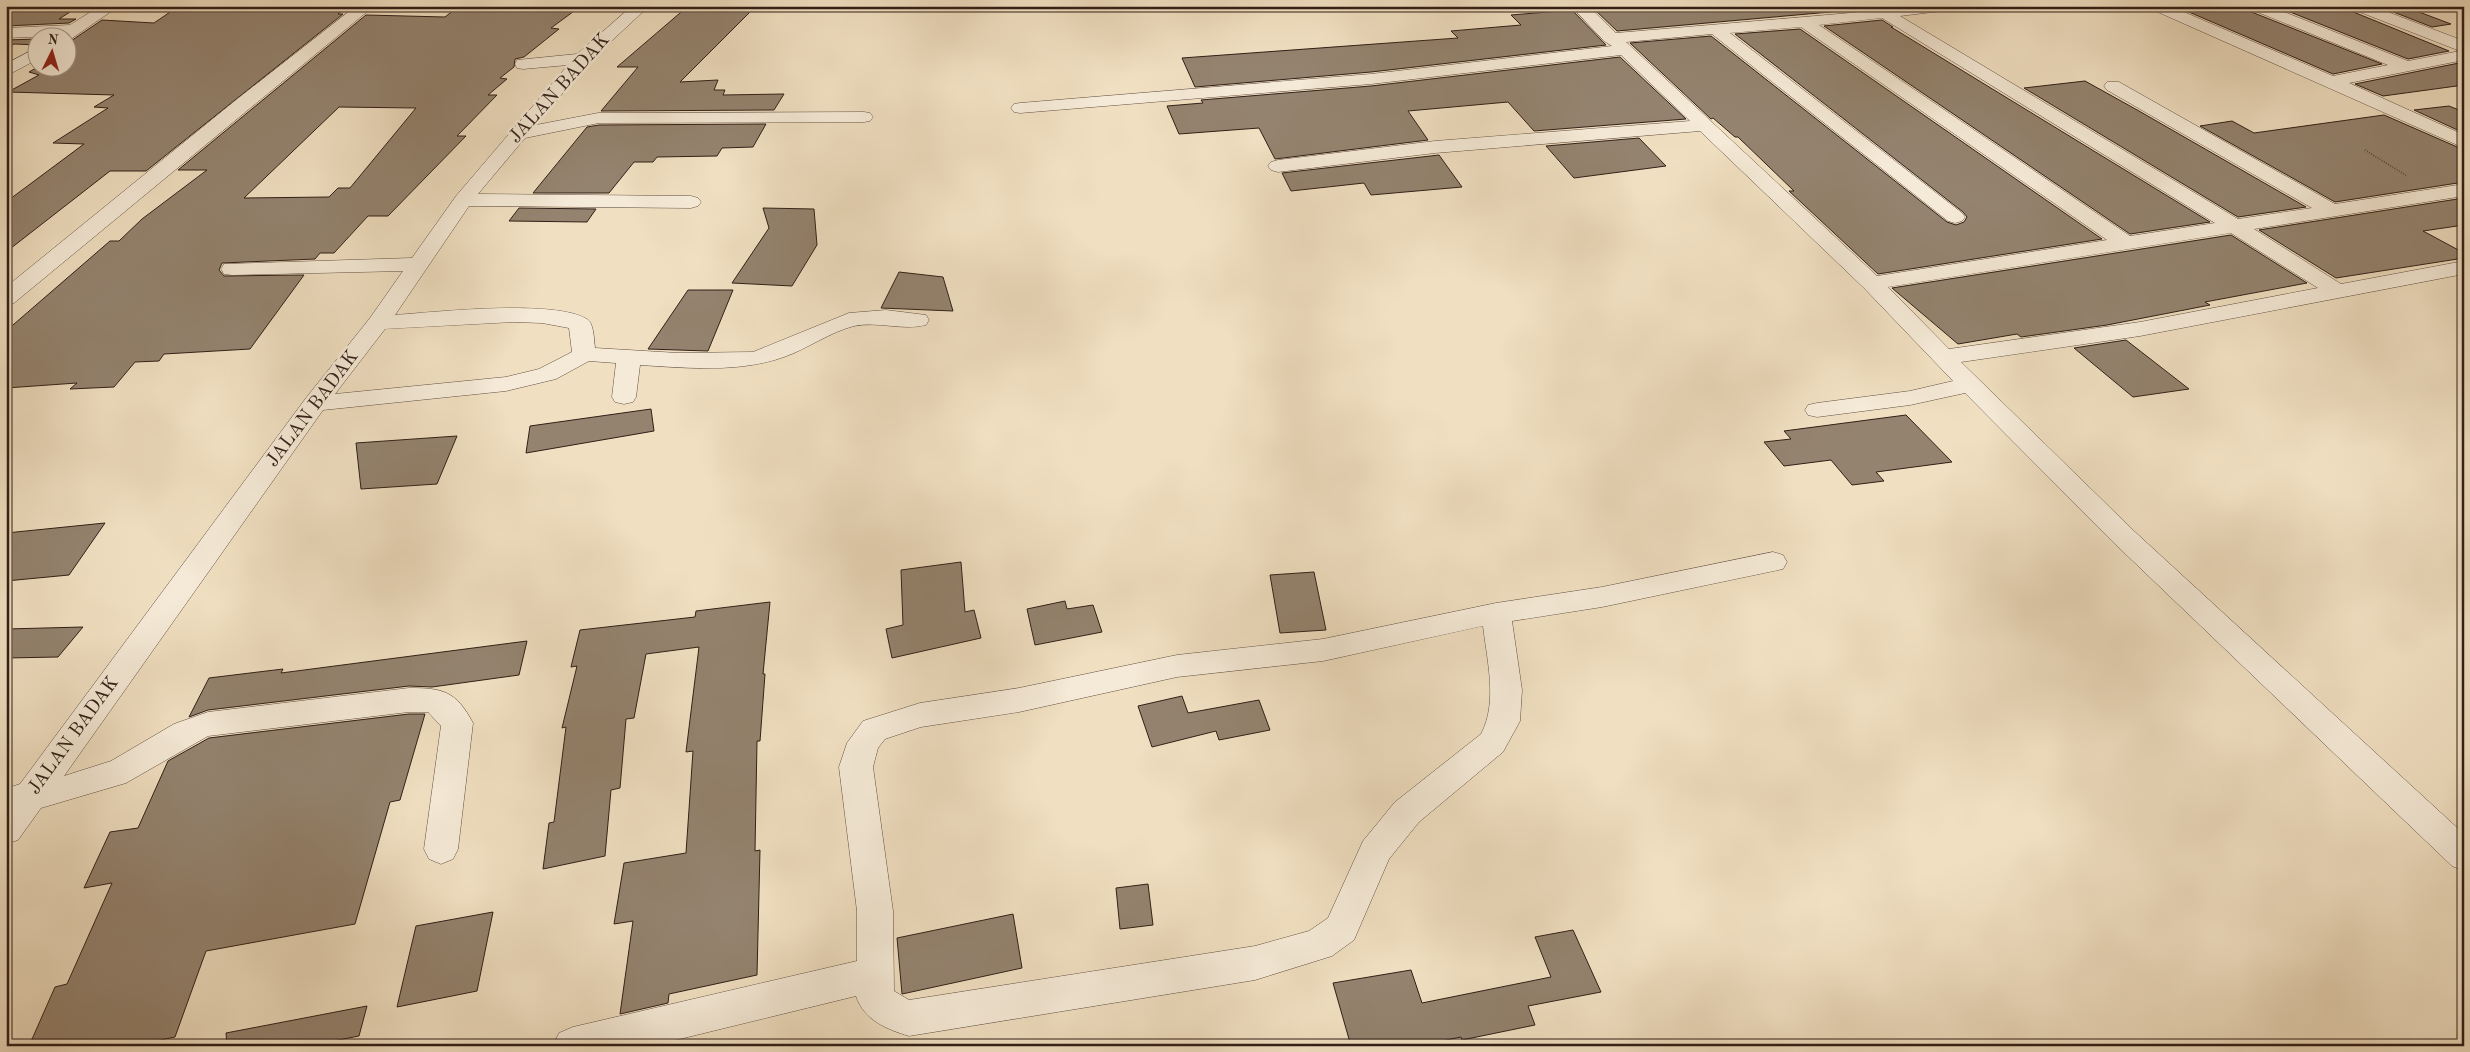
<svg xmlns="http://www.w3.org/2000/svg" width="2470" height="1052" font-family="'Old Standard TT',serif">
	<rect width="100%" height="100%" fill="#f0dfc1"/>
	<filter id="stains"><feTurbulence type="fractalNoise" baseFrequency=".004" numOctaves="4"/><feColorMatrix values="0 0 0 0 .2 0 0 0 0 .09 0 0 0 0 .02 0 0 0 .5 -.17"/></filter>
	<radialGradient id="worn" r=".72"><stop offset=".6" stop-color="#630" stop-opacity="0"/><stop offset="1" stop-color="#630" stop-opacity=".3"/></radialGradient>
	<!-- building -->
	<path fill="#94836f" stroke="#311f17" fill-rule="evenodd" d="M179,6H348L338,14H343L146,171H110L6,252V202L84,144L53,143L108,108L94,107L114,95L8,92L39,75L29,72L38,67L68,68V49L72,45H68V43L102,20L154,23Z
		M459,6H581L551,28L559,29L524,57L515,59L514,67L500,78L507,79L488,95H497L457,136H466L388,216H368L334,253H320L315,259L222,263L219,270L224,276L304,275L250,349L164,354L159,361L135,362L114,387L70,389L77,383L6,388V331L110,241H119L142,219L207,170H178L366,15L445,17ZM339,107L416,108L350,188H338L329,197L244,198Z
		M756,6L680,82L718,80L714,90H725L723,95L784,94L774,110L601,111L638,67H617L687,7Z
		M1616,6H1859L1864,9L1617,31L1593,8Z
		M2175,6H2245L2249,11L2382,64L2333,74Z
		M2275,6H2347L2351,11L2449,51L2408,59Z
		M2378,6H2403L2451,24L2432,27Z
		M6,8L70,12L59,19H76L69,23L6,26Z
		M1572,10L1606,45L1371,72L1195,87L1182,58L1458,38L1451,31L1521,25L1511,15Z
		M1882,20L1893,27H1891L2210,222L2130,234L1824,26Z
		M1800,29L2102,239L1878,274L1789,191H1794L1738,137H1735L1713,118L1711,119L1630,43L1711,36L1947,222L1956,225L1964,222L1967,217L1963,212L1735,34Z
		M38,39V45L14,44L6,49V40Z
		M1620,57L1686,119L1534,131L1508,102L1408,111L1428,140L1275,159L1259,128L1179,134L1167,106L1203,103L1201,100L1371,86Z
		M2464,62V85L2383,96L2355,84Z
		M2085,81L2139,111L2306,207L2238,217L2024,88Z
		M2449,106L2464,112V133L2414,110Z
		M2384,115L2464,150V182L2335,202L2200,126L2232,121L2254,133Z
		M766,124L753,147L722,148L717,156L657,157L653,162H634L609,193H533L587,127L599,125Z
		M1639,138L1666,166L1574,178L1546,146Z
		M1439,155L1462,187L1371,195L1364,183L1291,191L1282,173Z
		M2464,198V225L2423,231L2464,253V258L2336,278L2259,230Z
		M519,208L596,209L587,222L509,221Z
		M763,208L814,209L817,245L792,286L732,283L769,228Z
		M2231,235L2307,283L2205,302L2210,305L2107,325L2021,337L2017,334L1958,344L1892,288Z
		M899,272L943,277L953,311L881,308Z
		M688,290H733L708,351L648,349Z
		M2126,340L2189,389L2133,397L2074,348Z
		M651,409L654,431L526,453L530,426Z
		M1906,415L1952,462L1876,472L1884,481L1852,485L1831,460L1784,466L1764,442L1791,439L1784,431Z
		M457,436L437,484L361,489L356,443Z
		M105,523L69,575L6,581V533Z
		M961,562L965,612L974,610L981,638L892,658L886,629L903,625L901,570Z
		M1314,572L1326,630L1280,633L1270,575Z
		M1065,601L1067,609L1093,605L1102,632L1035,645L1027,609Z
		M770,602L763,674H765L760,741H757L755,851L760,850L757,975L669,994L668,1003L620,1014L633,921L614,924L624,863L686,853L693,751L686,752L699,647L646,654L634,718L626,719L620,788L611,790L605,856L543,869L549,823L554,822L566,727L562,728L577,666L571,667L580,630L695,617L696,611Z
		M83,627L58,657L6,658V629Z
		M527,641L519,675L432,687L409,686L208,710L189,717L209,678L283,669L281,673Z
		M1182,696L1188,713L1259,700L1270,730L1219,740L1216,731L1152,747L1138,706Z
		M409,714H425L400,800L390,802L355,924L206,951L175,1037L131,1046H29L55,987L67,984L112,883L84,888L110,832L138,828L168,761L209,738Z
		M1148,884L1153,925L1120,929L1116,888Z
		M493,912L477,991L397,1007L416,926Z
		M1013,914L1022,968L902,994L897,938Z
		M1573,930L1601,992L1528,1006L1535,1025L1462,1040L1461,1037L1417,1046H1351L1333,983L1411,970L1422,1003L1551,977L1535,937Z
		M367,1006L359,1036L328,1042L327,1046H227L226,1033Z"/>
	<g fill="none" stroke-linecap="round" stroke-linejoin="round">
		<!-- minor casing -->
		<g stroke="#614f42" stroke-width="1">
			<path id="minor" d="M100,6H119L68,41V38H53L55,36L6,38V28L70,25Z
				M356,6H374L14,303L6,305V287L236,100Z
				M632,6H649L588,63L536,125L598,113L864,112L870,113L873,117L870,121L864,122L599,123L525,138L478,194L691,196L698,198L701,202L698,206L691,208L469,206L395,315C436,312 554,299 587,319C594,323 594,340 595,348L678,353L753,352L849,313L886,310L926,315L929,320L926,325C903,331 878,321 854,326C830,332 807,349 784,357C739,373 687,368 640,365L636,397L633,402L624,404L615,402L612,397L616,363L589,361L556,379L506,391L323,410L64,776L111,761L174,724L208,712L409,688C443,688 456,691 473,723L458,849L453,859L441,864L429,859L424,849L441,726L428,712H409L208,736L126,783L41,808L18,840L6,844L8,801L6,797L11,787L20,784L306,398L370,318L403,271L232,275L224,274L221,269L224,264L412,258L456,196L568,65L523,69L517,68L515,64L517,60L577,54ZM514,322L542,323L569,328L572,352L539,369L506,377L335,394L385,329Z
				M1571,6H1588L1616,33L1850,13L1904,6H1949L1941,11L1900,16L2238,219L2312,208L2107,90L2104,86L2107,82H2119L2335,204L2464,184V196L2254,229L2341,284L2464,261V274L2140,336L1961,362L2134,531L2464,834V871L2452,866L2114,543L1965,393L1910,405L1817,417L1808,415L1805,410L1808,405L1817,403L1910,391L1953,381L1864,288L1700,131L1435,153L1278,172L1271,170L1268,166L1271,162L1278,160L1435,141L1690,121L1621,55L1371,84L1020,113L1014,112L1011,108L1014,104L1020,103L1371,74L1612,46L1604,41ZM1882,18L2215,223L2130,236L1819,25ZM1801,27L2107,240L1877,276L1626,42L1712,34L1948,221L1955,223L1962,221L1965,217L1962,213L1730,33ZM2231,233L2318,288L2140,322L1949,349L1888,287Z
				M2148,6H2170L2333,76L2388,65L2250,9L2247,6H2269L2408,61L2460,51L2352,9L2349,6H2372L2464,41V60L2349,83L2464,135V148L2151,9Z
				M38,47V59L6,76V64Z
				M1773,552L1783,555L1787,562L1783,569L1602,607L1512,621L1522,690L1520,721L1503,752L1419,822L1389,859L1354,940L1332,956L1255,980L909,1036C886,1029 864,1020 856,996L651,1046H553L559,1033L573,1027L857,961V911L839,767L847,743L863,721L920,703L1019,688L1177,655L1323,639L1496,603L1602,587ZM1483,626C1487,661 1498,702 1481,734L1395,802L1363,841L1328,918L1309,931L1255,946L909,1000L894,991L893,911L873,767L878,748L885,739L921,727L1019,712L1177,677L1323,661Z"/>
		</g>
		<!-- path -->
		<path stroke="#311f17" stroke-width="2" stroke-dasharray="0.5 2" stroke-linecap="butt" d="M2365,150L2407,176"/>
		<!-- minor -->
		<use href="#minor" fill="#f5ead7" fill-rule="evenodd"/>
	</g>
	<g text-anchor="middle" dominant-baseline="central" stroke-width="5" stroke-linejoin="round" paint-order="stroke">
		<!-- street labels -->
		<g font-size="19" fill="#311f17" stroke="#f5ead7">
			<text transform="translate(560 89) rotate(-48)">JALAN BADAK</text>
			<text transform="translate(313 409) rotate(-53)">JALAN BADAK</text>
			<text transform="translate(74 736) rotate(-54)">JALAN BADAK</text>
		</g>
	</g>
	<!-- margin -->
	<rect width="2470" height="1052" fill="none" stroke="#f0dfc1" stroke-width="25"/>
	<rect x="8" y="8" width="2455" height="1037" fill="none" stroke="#311f17" stroke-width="2.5"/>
	<rect x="12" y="12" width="2445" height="1027" fill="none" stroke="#311f17"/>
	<!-- north arrow -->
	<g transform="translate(52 52) rotate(5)"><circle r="24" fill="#f5ead7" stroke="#a7998a"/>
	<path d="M0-4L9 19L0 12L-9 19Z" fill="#8f2418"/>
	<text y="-8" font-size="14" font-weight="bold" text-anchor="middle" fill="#311f17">N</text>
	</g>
	<rect width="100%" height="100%" filter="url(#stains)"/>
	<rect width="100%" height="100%" fill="url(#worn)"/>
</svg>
